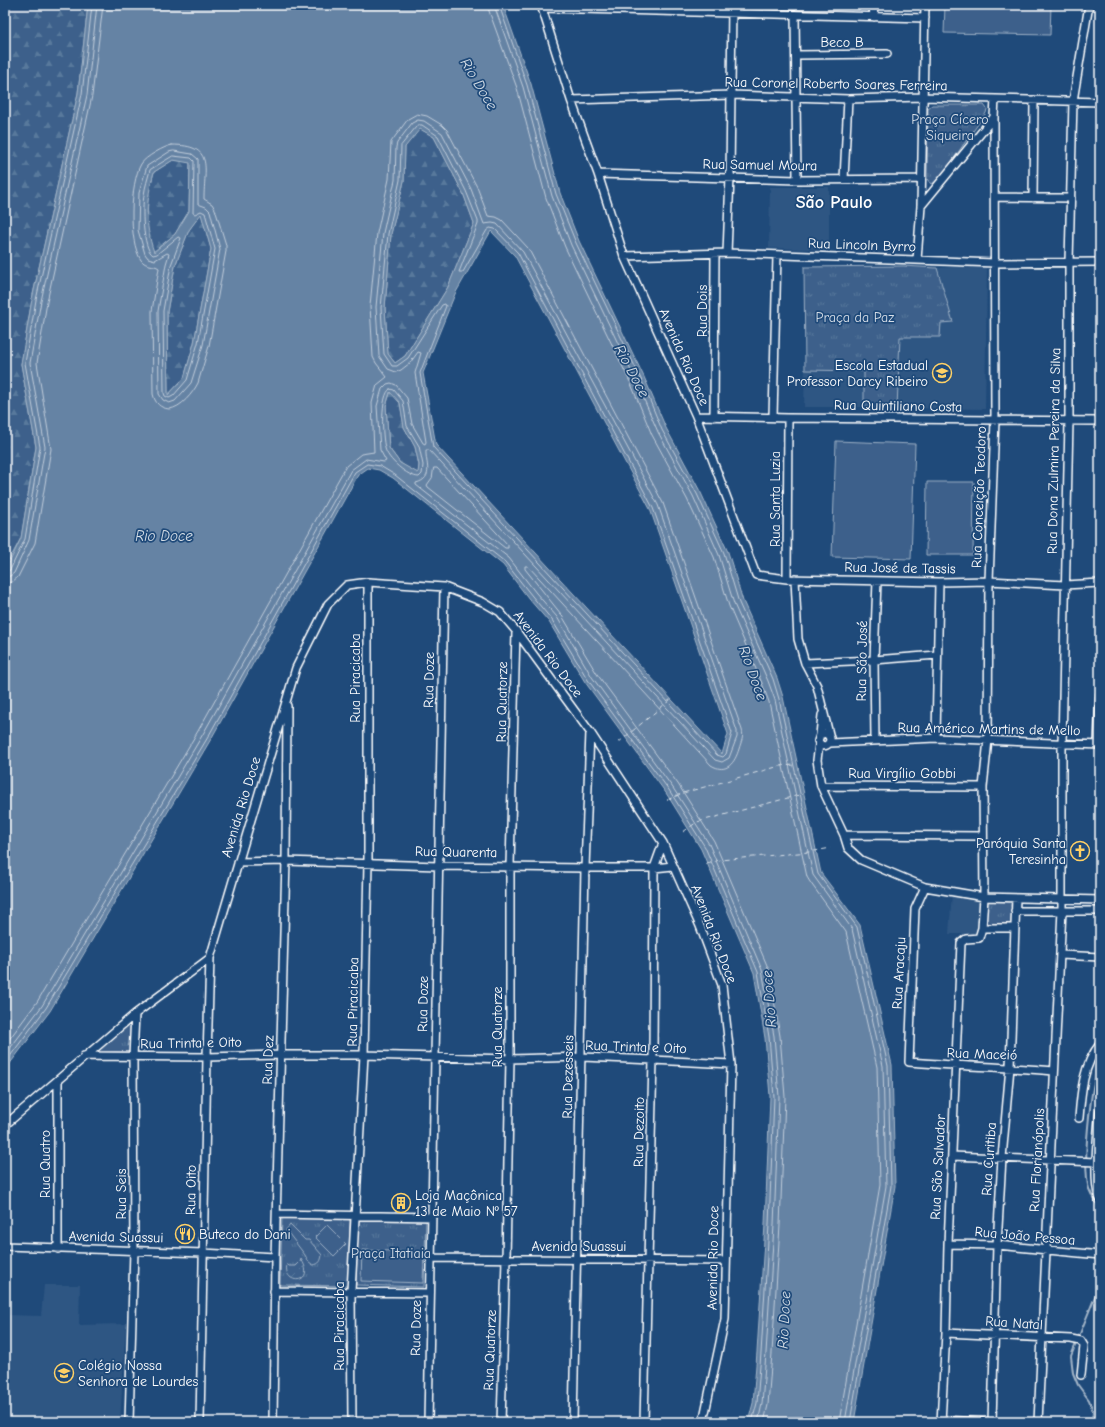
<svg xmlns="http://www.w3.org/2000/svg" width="1105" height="1427" font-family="'Comic Neue',sans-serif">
	<defs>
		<pattern id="forest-firs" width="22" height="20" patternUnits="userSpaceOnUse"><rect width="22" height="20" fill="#3c618b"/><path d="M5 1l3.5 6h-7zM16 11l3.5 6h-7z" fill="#59799c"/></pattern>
		<pattern id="park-tufts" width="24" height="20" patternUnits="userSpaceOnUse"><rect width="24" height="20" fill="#3c618b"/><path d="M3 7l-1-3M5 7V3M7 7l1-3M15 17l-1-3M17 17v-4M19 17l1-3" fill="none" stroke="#59799c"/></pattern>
		<pattern id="garden-furrows" width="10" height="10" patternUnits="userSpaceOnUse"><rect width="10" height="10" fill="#3c618b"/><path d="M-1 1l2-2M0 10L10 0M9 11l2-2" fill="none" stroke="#59799c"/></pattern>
	</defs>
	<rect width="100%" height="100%" fill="#1f4a7a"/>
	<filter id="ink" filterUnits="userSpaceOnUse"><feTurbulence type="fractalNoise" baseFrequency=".025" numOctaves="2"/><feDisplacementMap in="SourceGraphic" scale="8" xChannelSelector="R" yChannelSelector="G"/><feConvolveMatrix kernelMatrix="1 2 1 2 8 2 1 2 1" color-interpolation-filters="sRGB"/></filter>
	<g filter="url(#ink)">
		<!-- built -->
		<path fill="#2e5683" d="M770,187H829V250L769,248Z
			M987,265L985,409L897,408L900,337H940L941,323L953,322L937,268Z
			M805,370L865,371L864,407H804Z
			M952,893L981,897L977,934H949Z
			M44,1285H80L79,1325L126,1324L120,1422H5V1315L41,1316Z"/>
		<!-- forest -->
		<path fill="url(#forest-firs)" stroke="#9eb0c5" d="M5,5H88L78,93L32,299L21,364L36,447L21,538L5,568Z
			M419,128L434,137L463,193L474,223L448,287L405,356L395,363L388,354L385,308L391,234L404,181L405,147Z
			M173,160L190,162L189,211L175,234L153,252L147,229L148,195L154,172Z
			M201,213L211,249L194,343L184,378L168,395L167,312L175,266L189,230Z
			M391,391L400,403L404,427L415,447L419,465L418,474L400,463L389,448L386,406Z"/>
		<!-- park -->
		<path fill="url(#park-tufts)" stroke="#9eb0c5" d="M932,105H984L987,109L986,113L937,182L931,184L927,179L928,108Z
			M903,266L937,268L953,322L941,323L940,337H900L897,408L864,407V371L805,370L804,267Z
			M987,899L1013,900L1012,926L986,925Z
			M135,1014L133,1057L84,1056Z
			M282,1217L350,1219L348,1286L280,1285Z
			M358,1218L426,1220L424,1287L356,1285Z"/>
		<!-- garden -->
		<path fill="url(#garden-furrows)" stroke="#9eb0c5" d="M301,1259C318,1284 282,1287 287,1264L289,1266H296L300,1262Z"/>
		<!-- pitch -->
		<path fill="#3c618b" stroke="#9eb0c5" d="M945,5H1051L1050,35L944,33Z
			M836,441L915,444L911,559L832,557Z
			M927,482H974L973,555H926Z
			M290,1225L305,1240H309L322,1255C321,1261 320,1264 313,1265L308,1261L305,1255L286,1230Z
			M327,1225L346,1244L334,1256L315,1237Z
			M362,1250L424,1252L423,1283L361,1281Z"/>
		<!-- water -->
		<path fill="#6583a4" stroke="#a3b5c8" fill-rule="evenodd" d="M88,5H503L531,84L560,193L579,241L644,377L666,428L701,493L728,552L743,601L777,678L783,697L821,873L860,925L892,1065L895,1186L854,1422H748L753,1403L757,1352L765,1224L770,1096L765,1038L754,973L701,849L666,793L585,682L549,622L529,599L503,565L393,478L379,470L368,468L358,475L211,739L50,1011L5,1070V572L21,538L36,447L21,364L32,299L78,93ZM420,129L434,137L463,193L474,223L448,287L405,356L395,363L388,354L385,308L391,234L404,181L405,147ZM173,160L190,163L189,211L175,234L154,252C144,223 146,201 154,172ZM201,214L211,249L194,343L184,378L168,395L167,312L175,266L189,230ZM491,231L515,256L650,509L728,734L722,754L436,445L423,373L455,294ZM390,392L400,403L404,427L415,447L419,465L418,473L400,463L389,448L386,406Z"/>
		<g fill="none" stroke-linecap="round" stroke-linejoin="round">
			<!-- shore -->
			<path stroke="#c1cddb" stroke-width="1" d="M488,5L489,11L517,88L546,198L565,247L631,384L652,435L687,499L714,557L729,606L762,683L769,702L807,877L810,882L846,932L877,1067L880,1185L839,1422
				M494,5L523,87L552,196L571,245L636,381L658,432L693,496L719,555L734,604L768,681L775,700L813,875L852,929L883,1066L886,1186L845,1422
				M499,5L527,85L556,194L576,243L641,379L662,430L697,494L724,553L739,603L773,679L779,699L818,874L857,927L888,1066L891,1186L850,1422
				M418,125H422L438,136L466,191L478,221V224L459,272H463L487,230L490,228L495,229L518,253L653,508L732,733L726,754L723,757L717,755L433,447L420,373L446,306L445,304L442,305L408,358L397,366H392L384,354L381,308L388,234L400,180L401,146Z
				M172,145C215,145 204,167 204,199L212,204L215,209L226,245V251L209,346L198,383C193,393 181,408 169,409C160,408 155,403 153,394L152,311L159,268C154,264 146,267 141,260C128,241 130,183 141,164C145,157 165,146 172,145Z
				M174,151L192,154L198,159V204L206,207L210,211L220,249L203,345L191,383L175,401L169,403L163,400L159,394L158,311L166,264L169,254L167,253L155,260L148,258L145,254L138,230L139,193L147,166L169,152Z
				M173,156L191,158L194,161L193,213L195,214L201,211L205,213L215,249L198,343L187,380L173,396L169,398L165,396L164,393L163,311L171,265L181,238L178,237L157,254L153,255C142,248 142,207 144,195C145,187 148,178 150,170Z
				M390,389L394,390L403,401L407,426L419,446L423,465L422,474L419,477C408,477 387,459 385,448C382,437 380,395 390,389Z
				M434,468H437L508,545V548H505L428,487L427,485L432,478Z
				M5,572L10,570L25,539L40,447L25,363L36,300L82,94L92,5
				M5,577L10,576L14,573L29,540L45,447L30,363L41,301L87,95L97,5
				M5,583L12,582L18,577L35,543L51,449L37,363L47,302L92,96L103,5
				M5,1045L37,1002L198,731L346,466L361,454L374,452L372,403L377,385L387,377L376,363L373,357L370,306L377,233L389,179L391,142L408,119L417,114L427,116L442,125L447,130L477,187L488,216L496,217L502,220L528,248L663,503L742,730C744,737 741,742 739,749C735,762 727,775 711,765L528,566H525V569L561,614L597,674L678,784L714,841L769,970L780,1036L785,1097L780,1225L772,1353L768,1405L764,1422
				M5,1055L42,1006L203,734L351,470L366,459L384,462L386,461L380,450L377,406L382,389L387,384L391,383L396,385L407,398L412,424L423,443L425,444L426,442L415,373L421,353L418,352L410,363L401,370L396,372L388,369L379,356L376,307L383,233L395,180L396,147L397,143L412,123L418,120L424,121L442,133L471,189L484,224L492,223L497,224L523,252L658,505L737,731V737L729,758L722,762L715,760L429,450H426C425,463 435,478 416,483V485L509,558L536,593L557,617L592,677L673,788L709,844L762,970L774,1036L779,1097L774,1225L766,1353L762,1404L758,1422
				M5,1063L46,1008L208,737L355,472L367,464L380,466L395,475L505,562L532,596L552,620L588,680L669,790L705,847L758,972L769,1037L774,1097L769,1225L761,1353L757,1403L752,1422"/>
			<!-- stream -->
			<path stroke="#a3b5c8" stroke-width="2" d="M1100,1063C1090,1085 1082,1166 1089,1189C1092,1196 1095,1203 1100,1208
				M1092,1422L1093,1411L1089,1400L1078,1385L1073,1373L1071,1356L1100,1284"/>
			<!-- ferry -->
			<path stroke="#d8e0e8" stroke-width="1" stroke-dasharray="5 4" stroke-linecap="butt" d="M618,743L671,699
				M667,800L683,793L780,766L795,765
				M683,832L697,822L803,794
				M706,863L720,860L809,852L831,848"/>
			<!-- minor casing -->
			<g stroke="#fff" stroke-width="10">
				<path id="minor" d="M541,5L571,100L598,174L624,256L696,416L756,575L787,579L939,582L989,581L1065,585L1100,583
					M873,5L874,17
					M542,8L925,18
					M795,15L797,180
					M797,55L887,54
					M571,100L732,95L848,99L923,97L1100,102
					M598,174L797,180L921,179
					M844,179L848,99
					M995,197L1071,198
					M1033,198L1034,100
					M921,206L994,117
					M727,253L730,177L732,5
					M624,256L727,253L995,263L1100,262
					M917,260L921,206L925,5
					M696,416L788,418L1100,421
					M714,417L715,254
					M773,417L777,255
					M787,579L788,418
					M795,579L798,639L805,663L817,686L830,738
					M805,663L874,660L937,655
					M820,735L825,733L829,736L830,740C829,745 825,747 821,745L818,741L820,735L822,715
					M936,738L939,582
					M875,740L874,660L877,581
					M830,743L936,738L1100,745
					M819,744L817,760L821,786L844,835L848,848L861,860L925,887L984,897L1100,900
					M1098,745L1100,695
					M821,786L983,787
					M844,835L983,836
					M238,862L286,861L438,866L585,868H654L673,866
					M925,887L915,909L909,1062C957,1066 1006,1067 1054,1071
					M1015,911H1100
					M982,928H1014
					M1060,955L1100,957
					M84,1056L207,1057L281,1055H364L510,1059L582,1057L653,1060L731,1064
					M1100,1110C1098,1128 1092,1185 1100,1199
					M1079,1118C1081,1092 1083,1065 1100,1044
					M5,1125L135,1014L210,958L296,668L328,604L347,585L368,582L444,587L483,602L500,612L516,631L590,732L663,843L700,926L722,985L731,1064L725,1319L703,1422
					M952,1156L1097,1162
					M277,1214L432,1217
					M948,1244L997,1245L1100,1255
					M5,1246L203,1253L275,1257
					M58,1249V1080
					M432,1258L726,1261
					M274,1291L430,1293
					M946,1333L1071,1339L1081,1341L1084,1346L1081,1375
					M941,1420L983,1422
					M129,1422L134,1250L133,1057L135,1014
					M200,1422L207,1057L210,958
					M273,1422L275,1257L286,861L287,706
					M352,1422L351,1291L364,1055L368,863V582
					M428,1422L444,587
					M501,1422L506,1259L510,1059V866L516,631
					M573,1422L585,868L590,732
					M644,1422L653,1060L654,868L663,843
					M941,1422L946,1333L948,1244L961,943L966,939L979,938L982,928L984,897L983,787L988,740L989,581L995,420L994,117L995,99
					M992,1422L997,1245L1002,1158L1010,1067L1016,898
					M1038,1422L1062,910V744L1069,421V262L1073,101L1089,5"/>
			</g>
			<!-- minor -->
			<use href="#minor" stroke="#1f4a7a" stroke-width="7"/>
		</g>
	</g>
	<!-- icons -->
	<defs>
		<g id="school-ring" transform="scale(1)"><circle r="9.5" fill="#1f4a7a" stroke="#ffd166" stroke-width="1.5"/><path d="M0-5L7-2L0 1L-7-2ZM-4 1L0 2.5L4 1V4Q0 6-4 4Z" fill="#ffd166"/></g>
		<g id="church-ring" transform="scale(1)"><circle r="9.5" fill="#1f4a7a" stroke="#ffd166" stroke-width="1.5"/><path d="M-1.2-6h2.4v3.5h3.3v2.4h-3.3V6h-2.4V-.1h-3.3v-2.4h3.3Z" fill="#ffd166"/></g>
		<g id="building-ring" transform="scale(1)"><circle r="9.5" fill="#1f4a7a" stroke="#ffd166" stroke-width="1.5"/><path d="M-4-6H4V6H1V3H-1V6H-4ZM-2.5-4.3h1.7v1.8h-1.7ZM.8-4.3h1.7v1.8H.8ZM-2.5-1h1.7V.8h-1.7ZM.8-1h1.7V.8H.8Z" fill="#ffd166"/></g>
		<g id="restaurant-ring" transform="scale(1)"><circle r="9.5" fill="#1f4a7a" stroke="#ffd166" stroke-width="1.5"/><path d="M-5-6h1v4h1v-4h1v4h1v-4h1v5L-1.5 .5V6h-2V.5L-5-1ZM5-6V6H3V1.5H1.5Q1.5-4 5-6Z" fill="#ffd166"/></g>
	</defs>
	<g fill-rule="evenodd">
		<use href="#school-ring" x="942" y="373"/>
		<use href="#church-ring" x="1080" y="851"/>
		<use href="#building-ring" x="401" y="1203"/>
		<use href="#restaurant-ring" x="185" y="1234"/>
		<use href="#school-ring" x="64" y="1373"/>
	</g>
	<g text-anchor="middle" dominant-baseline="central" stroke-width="3.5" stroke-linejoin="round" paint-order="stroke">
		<!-- street labels -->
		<g font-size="14" fill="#fff" stroke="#1f4a7a">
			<text x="842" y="42">Beco B</text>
			<text transform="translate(836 84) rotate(1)">Rua Coronel Roberto Soares Ferreira</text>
			<text transform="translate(760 165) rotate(1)">Rua Samuel Moura</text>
			<text transform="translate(862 245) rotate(2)">Rua Lincoln Byrro</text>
			<text transform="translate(702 311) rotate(-90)">Rua Dois</text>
			<text transform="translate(684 357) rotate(66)">Avenida Rio Doce</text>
			<text transform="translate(898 406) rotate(1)">Rua Quintiliano Costa</text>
			<text transform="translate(1054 451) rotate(-89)">Rua Dona Zulmira Pereira da Silva</text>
			<text transform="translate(979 497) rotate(-88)">Rua Conceição Teodoro</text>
			<text transform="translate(775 499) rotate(-90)">Rua Santa Luzia</text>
			<text transform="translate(900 568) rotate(1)">Rua José de Tassis</text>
			<text transform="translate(548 654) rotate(53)">Avenida Rio Doce</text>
			<text transform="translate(862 661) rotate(-89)">Rua São José</text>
			<text transform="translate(355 678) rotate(-90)">Rua Piracicaba</text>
			<text transform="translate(429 680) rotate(-89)">Rua Doze</text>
			<text transform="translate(502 702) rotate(-89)">Rua Quatorze</text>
			<text transform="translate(989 729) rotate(1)">Rua Américo Martins de Mello</text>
			<text x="902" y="773">Rua Virgílio Gobbi</text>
			<text transform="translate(241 807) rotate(-73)">Avenida Rio Doce</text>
			<text transform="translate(456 852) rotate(1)">Rua Quarenta</text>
			<text transform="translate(714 934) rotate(69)">Avenida Rio Doce</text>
			<text transform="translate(899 973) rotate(-87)">Rua Aracaju</text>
			<text transform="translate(353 1002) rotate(-89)">Rua Piracicaba</text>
			<text transform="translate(423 1004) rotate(-89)">Rua Doze</text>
			<text transform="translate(497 1027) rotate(-90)">Rua Quatorze</text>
			<text transform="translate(191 1043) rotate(-1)">Rua Trinta e Oito</text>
			<text transform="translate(636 1047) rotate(2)">Rua Trinta e Oito</text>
			<text transform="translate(982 1054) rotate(2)">Rua Maceió</text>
			<text transform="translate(268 1060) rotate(-88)">Rua Dez</text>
			<text transform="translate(568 1077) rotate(-89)">Rua Dezesseis</text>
			<text transform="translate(639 1132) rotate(-89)">Rua Dezoito</text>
			<text transform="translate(989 1159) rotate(-86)">Rua Curitiba</text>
			<text transform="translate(1037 1160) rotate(-87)">Rua Florianópolis</text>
			<text transform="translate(45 1164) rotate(-90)">Rua Quatro</text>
			<text transform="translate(938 1167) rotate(-87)">Rua São Salvador</text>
			<text transform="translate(191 1190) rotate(-89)">Rua Oito</text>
			<text transform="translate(121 1194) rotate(-90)">Rua Seis</text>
			<text transform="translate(1025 1236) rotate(5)">Rua João Pessoa</text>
			<text transform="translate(116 1237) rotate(1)">Avenida Suassui</text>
			<text x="579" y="1246">Avenida Suassui</text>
			<text transform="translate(713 1258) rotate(-89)">Avenida Rio Doce</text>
			<text transform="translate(1014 1323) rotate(4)">Rua Natal</text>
			<text transform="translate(339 1326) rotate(-90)">Rua Piracicaba</text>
			<text transform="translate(416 1328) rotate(-89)">Rua Doze</text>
			<text transform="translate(490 1350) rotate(-88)">Rua Quatorze</text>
		</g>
		<!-- park labels -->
		<g font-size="14" fill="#d8dfe8" stroke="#1f4a7a">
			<text x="950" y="119">Praça Cícero<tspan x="950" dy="16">Siqueira</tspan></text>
			<text x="855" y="317">Praça da Paz</text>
			<text x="391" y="1253">Praça Itatiaia</text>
		</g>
		<!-- poi labels -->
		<g font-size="14" fill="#fff" stroke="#1f4a7a" text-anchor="start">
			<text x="928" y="365" text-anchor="end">Escola Estadual<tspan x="928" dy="16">Professor Darcy Ribeiro</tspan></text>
			<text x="1066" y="843" text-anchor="end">Paróquia Santa<tspan x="1066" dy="16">Teresinha</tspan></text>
			<text x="415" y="1195">Loja Maçônica<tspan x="415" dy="16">13 de Maio Nº 57</tspan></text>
			<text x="199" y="1234">Buteco do Dani</text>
			<text x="78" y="1365">Colégio Nossa<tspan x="78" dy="16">Senhora de Lourdes</tspan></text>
		</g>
		<!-- water labels -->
		<g font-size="15" font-style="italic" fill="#d8e0e8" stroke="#1f4a7a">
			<text transform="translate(479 84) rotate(59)">Rio Doce</text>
			<text transform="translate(632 371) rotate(62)">Rio Doce</text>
			<text x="164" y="536">Rio Doce</text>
			<text transform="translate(753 673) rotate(70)">Rio Doce</text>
			<text transform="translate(769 999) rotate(-94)">Rio Doce</text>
			<text transform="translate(784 1320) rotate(-87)">Rio Doce</text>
		</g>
		<!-- district labels -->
		<g font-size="18" font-weight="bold" fill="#fff" stroke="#1f4a7a">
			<text x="834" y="202">São Paulo</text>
		</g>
	</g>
	<!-- margin -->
	<rect width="1105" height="1427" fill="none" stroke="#1f4a7a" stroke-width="20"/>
	<rect x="10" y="10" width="1085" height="1407" fill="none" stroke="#fff" stroke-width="1.5" filter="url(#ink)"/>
</svg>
